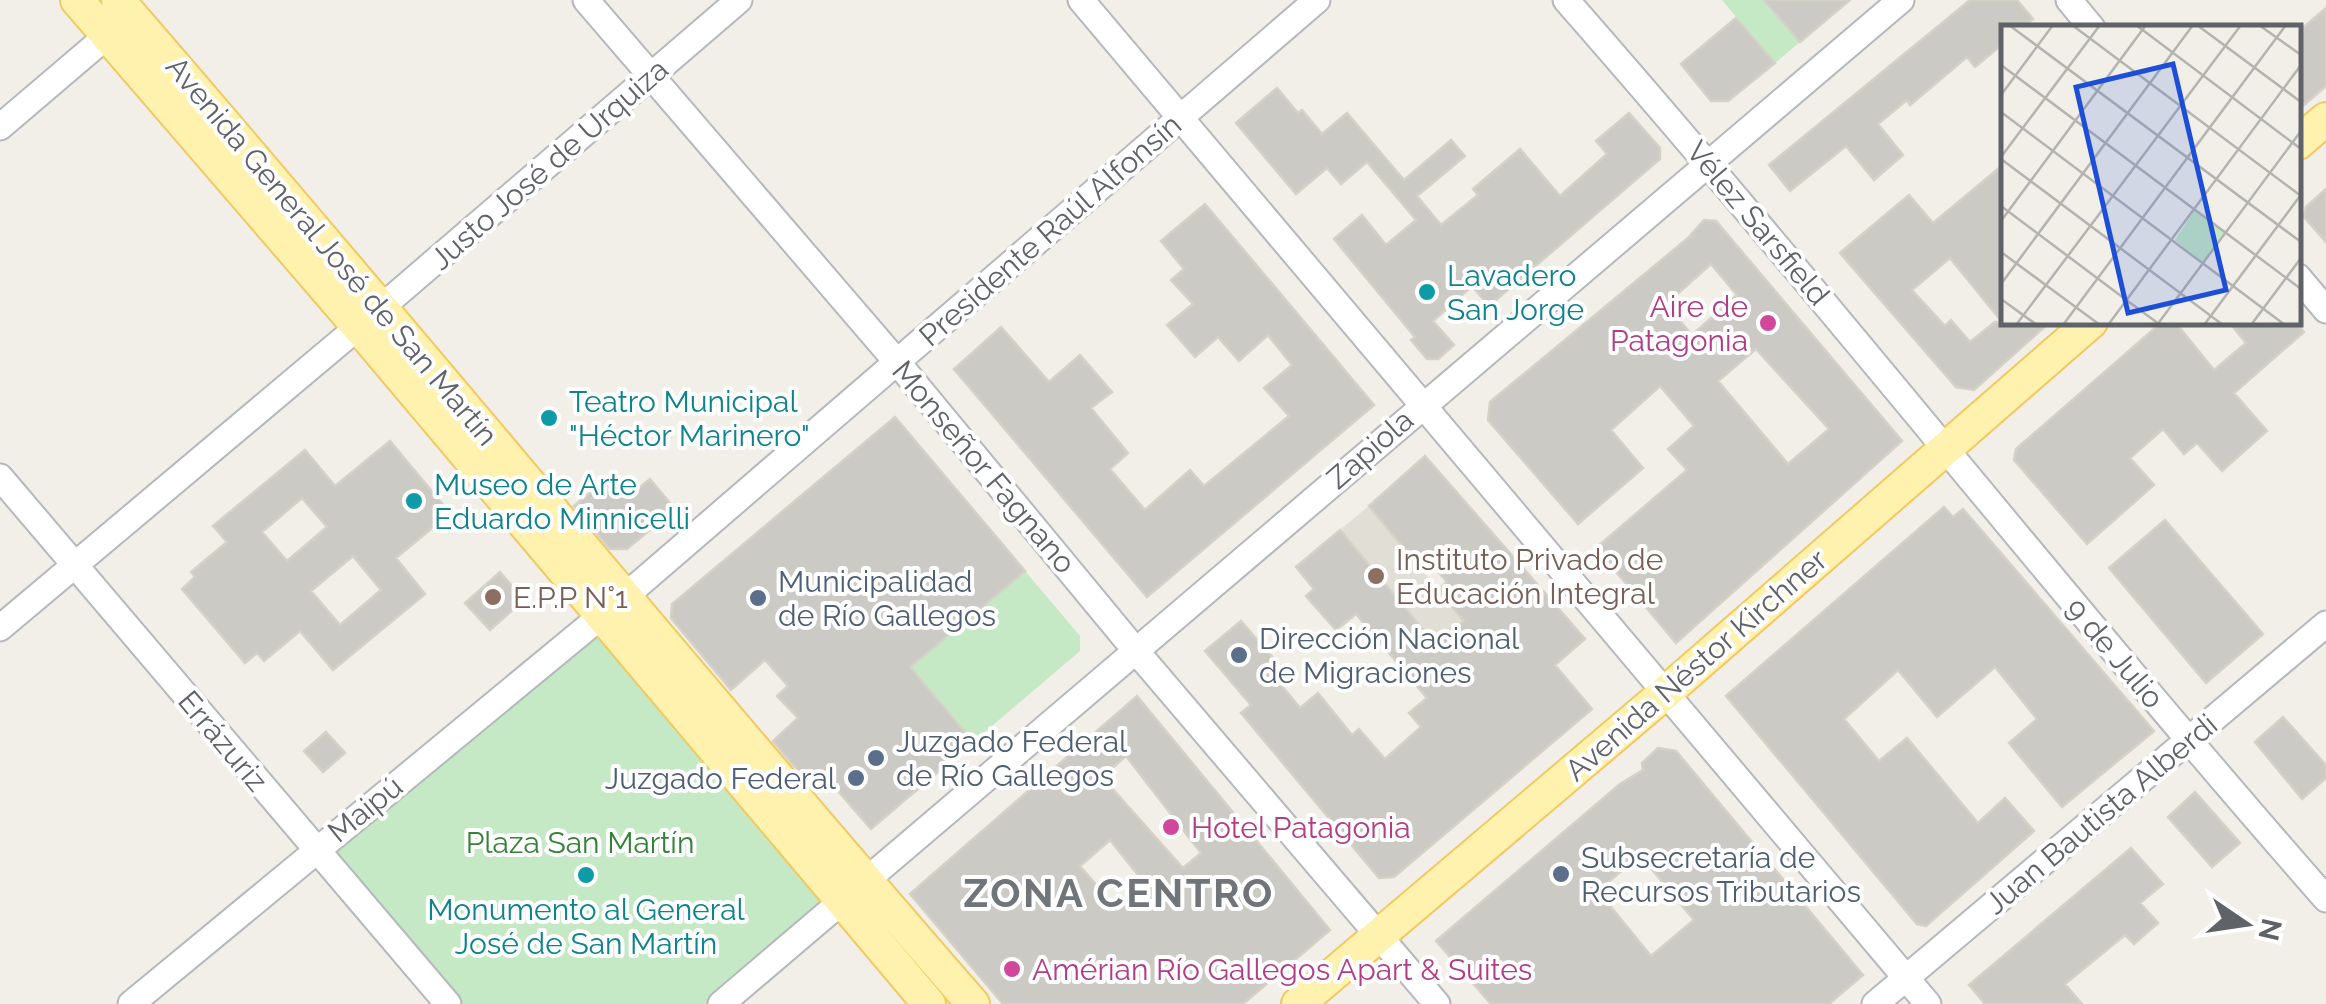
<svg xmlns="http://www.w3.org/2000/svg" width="2326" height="1004" font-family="Raleway,sans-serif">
	<rect width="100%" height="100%" fill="#f1efe8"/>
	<!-- education -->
	<path fill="#e1ded6" d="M1369,506L1464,621L1404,672L1308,556Z"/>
	<!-- green -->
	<path fill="#c5e8c5" d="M1722,0H1764L1800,42L1775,63Z
		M1025,571L1080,636V651L973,742L910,667Z
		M601,616L843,903L721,1004H448L315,850Z"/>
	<!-- building -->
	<path fill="#cccac5" stroke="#d6d1c6" stroke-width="2.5" fill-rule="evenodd" d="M1764,0H1850L1800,42Z
		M1970,0H2017L2033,19L2022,28H2004V43L1975,67L1967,57L1910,105L1907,100L1878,124L1903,155L1874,180L1846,146L1790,191L1769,165Z
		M2326,8V86L2298,110V32Z
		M1736,18L1775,63L1728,101H1711L1681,64Z
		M1277,88L1298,113L1302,110L1322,134L1347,113L1404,180L1451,140L1465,156L1417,196L1441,225L1478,195L1473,189L1520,149L1560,196L1607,154L1596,141L1629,113L1660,148V159L1489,306L1472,286L1433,321L1454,345L1438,359H1427L1411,340L1415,337L1334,239L1362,215L1386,245L1416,220L1367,162L1341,184L1327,168L1296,194L1236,123Z
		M2004,164V322H2050L1974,390L1956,387L1840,253L1909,195L1933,223ZM1950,258L2002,322H1995L1970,342L1951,320L1945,326L1912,290Z
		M2326,189V242L2304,217L2306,207Z
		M1205,204L1374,405L1147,597L954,369L1001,327L1049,382L1080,355L1112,392L1091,408L1128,453L1110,469L1145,510L1190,470L1204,486L1289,416L1264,388L1292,365L1268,335L1239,361L1218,337L1195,357L1167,325L1193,304L1171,280L1184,269L1161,241Z
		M1704,220L1716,221L1902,441L1676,643L1596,548L1687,470L1668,449L1694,426L1660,386L1611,430L1643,468L1578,524L1488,420L1490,402L1688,238ZM1711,264L1737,295L1692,335L1666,304ZM1756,349L1829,429L1788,464L1718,381Z
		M2162,322H2175L2214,370L2246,343L2229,322H2296L2304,332L2234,393L2267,431L2222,471L2197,443L2184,454L2163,429L2130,458L2154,485L2087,544L2014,460L2016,449Z
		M895,417L1025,571L910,667L973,742L871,829L824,775L811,786L773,741L798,718L777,696L788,686L765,660L731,690L671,618L672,604Z
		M390,441L450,513L396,558L425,594L333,670L300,631L264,661L257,653L245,663L182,589L195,577L191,572L227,542L213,526L305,450L335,486ZM302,498L327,527L287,561L262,532ZM353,556L381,590L340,625L311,591Z
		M1425,456L1585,639L1555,665L1592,709L1394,877L1379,878L1241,713L1251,705L1205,651L1241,621L1273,658L1265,665L1300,708L1318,693L1352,735L1359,729L1385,759L1421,727L1409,713L1427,698L1356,614L1336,630L1306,596L1314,589L1296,567L1340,530L1436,645L1464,621L1438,590L1447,582L1424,556L1416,563L1369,506Z
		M614,472L632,494L650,479L675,509L627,549H610L574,506Z
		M1944,507L1953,517L1963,509L2154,731L2062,807L2009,743L2037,719L1995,667L1937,717L1898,670L1844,719L1879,761L1907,738L1978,823L2005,798L2034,831L1926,926L1917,924L1726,696Z
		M2165,520L2263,634L2206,683L2109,568Z
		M500,572L524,600L490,630L465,603Z
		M1137,696L1330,930L1243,1004H1003L910,894ZM1126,756L1201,853L1183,868L1102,777ZM1110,840L1146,885L1118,910L1080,866Z
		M2283,717L2326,765V778L2302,799L2255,742Z
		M326,732L345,753L323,772L304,751Z
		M1658,748L1676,751L1863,975L1829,1004H1491L1436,941L1620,784L1643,770L1642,763ZM1640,855L1694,920L1651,956L1598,891Z
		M2195,792L2240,843L2212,867L2168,817Z
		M2131,848L2163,884L2140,903L2158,923L2134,944L2125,935L2065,984L2082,1004H1985L1969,985Z"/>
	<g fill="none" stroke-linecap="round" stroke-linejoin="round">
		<!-- minor casing -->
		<g stroke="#b5b8bc" stroke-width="29">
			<path id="minor" d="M586,0L897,362L1136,651L1437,1004
				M1081,0L1928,1004
				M1566,0C1825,295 2067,604 2326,899
				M2069,0L2092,28
				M0,127L108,35
				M2298,277L2326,310
				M0,477L448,1004
				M0,628L383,306L739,0
				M131,1004L623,598L1317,0
				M721,1004L1901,0
				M1875,1004L2326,624"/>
		</g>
		<!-- major casing -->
		<g stroke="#f2c960" stroke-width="36">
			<path id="major" d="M77,0L357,325L929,1004
				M118,0C406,332 684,673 973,1004
				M2298,143L2326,119
				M1298,1004L1665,693L2091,322"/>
		</g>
		<!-- minor -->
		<use href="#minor" stroke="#fff" stroke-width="25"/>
		<!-- major -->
		<use href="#major" stroke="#fff2af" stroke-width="32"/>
	</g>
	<!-- markers -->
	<g fill="#0f9aa8" stroke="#fff" stroke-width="4">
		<circle cx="1427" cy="292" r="10"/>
		<circle cx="549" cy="418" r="10"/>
		<circle cx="414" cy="501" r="10"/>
		<circle cx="586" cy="875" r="10"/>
	</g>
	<g fill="#d1479c" stroke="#fff" stroke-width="4">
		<circle cx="1768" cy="323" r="10"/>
		<circle cx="1171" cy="827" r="10"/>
		<circle cx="1012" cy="969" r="10"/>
	</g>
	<g fill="#8d6e63" stroke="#fff" stroke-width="4">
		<circle cx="1376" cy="576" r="10"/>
		<circle cx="493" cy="597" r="10"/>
	</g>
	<g fill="#5c6f8a" stroke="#fff" stroke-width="4">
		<circle cx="758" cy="598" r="10"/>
		<circle cx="1239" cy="655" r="10"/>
		<circle cx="876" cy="758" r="10"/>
		<circle cx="856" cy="778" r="10"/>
		<circle cx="1561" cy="874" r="10"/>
	</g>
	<g text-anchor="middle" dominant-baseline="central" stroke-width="8" stroke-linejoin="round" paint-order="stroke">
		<!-- street labels -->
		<g font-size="30" fill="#5f6368" stroke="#fff">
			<text transform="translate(549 164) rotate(-41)">Justo José de Urquiza</text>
			<text transform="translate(1758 223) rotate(50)">Vélez Sarsfield</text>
			<text transform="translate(1050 230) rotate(-41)">Presidente Raúl Alfonsín</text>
			<text transform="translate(332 251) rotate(50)">Avenida General José de San Martín</text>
			<text transform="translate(1370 449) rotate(-41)">Zapiola</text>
			<text transform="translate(984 467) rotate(50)">Monseñor Fagnano</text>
			<text transform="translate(2115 653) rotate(50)">9 de Julio</text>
			<text transform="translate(1696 665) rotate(-41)">Avenida Néstor Kirchner</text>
			<text transform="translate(223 741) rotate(50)">Errázuriz</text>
			<text transform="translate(365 809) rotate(-39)">Maipú</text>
			<text transform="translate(2101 814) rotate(-40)">Juan Bautista Alberdi</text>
		</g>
		<!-- culture labels -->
		<g font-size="30" fill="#0d838f" stroke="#fff" text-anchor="start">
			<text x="1447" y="275">Lavadero<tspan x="1447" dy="34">San Jorge</tspan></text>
			<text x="569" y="401">Teatro Municipal<tspan x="569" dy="34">"Héctor Marinero"</tspan></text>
			<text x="434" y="484">Museo de Arte<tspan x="434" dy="34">Eduardo Minnicelli</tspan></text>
			<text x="586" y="909" text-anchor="middle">Monumento al General<tspan x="586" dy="34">José de San Martín</tspan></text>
		</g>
		<!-- hotel labels -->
		<g font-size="30" fill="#b23c85" stroke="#fff" text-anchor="start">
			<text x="1748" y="306" text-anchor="end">Aire de<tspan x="1748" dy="34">Patagonia</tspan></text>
			<text x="1191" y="827">Hotel Patagonia</text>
			<text x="1032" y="969">Amérian Río Gallegos Apart &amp; Suites</text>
		</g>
		<!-- education labels -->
		<g font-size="30" fill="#785e54" stroke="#fff" text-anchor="start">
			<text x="1396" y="559">Instituto Privado de<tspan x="1396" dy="34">Educación Integral</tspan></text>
			<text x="513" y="597">E.P.P N°1</text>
		</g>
		<!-- service labels -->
		<g font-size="30" fill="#4e5e75" stroke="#fff" text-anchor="start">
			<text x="778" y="581">Municipalidad<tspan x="778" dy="34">de Río Gallegos</tspan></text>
			<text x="1259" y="638">Dirección Nacional<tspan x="1259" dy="34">de Migraciones</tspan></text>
			<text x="896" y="741">Juzgado Federal<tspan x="896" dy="34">de Río Gallegos</tspan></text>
			<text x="836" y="778" text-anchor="end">Juzgado Federal</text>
			<text x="1581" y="857">Subsecretaría de<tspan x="1581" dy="34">Recursos Tributarios</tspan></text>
		</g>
		<!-- park labels -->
		<g font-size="30" fill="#348238" stroke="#fff">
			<text x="580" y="842">Plaza San Martín</text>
		</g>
		<!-- district labels -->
		<g font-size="40" font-weight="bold" letter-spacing="2.5" fill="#70757a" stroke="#fff">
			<text x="1119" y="892">ZONA CENTRO</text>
		</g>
	</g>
	<!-- overview -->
	<g transform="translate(2001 25)">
		<rect width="300" height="300" fill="#f1efe8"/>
		<path d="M193,186L225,208L203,238L174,215Z" fill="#c5e8c5"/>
		<path fill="none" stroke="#b3b3b1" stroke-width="2.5" d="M8,0L300,217M71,0L300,171M135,0L300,124M196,0L300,77M258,0L300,30M0,40L300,264M0,70L52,0M0,87L284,300M0,132L99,0M0,134L222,300M0,181L128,277M0,196L145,0M0,227L99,300M0,259L192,0M0,274L36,300M128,277L158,299M15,300L240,0M62,300L285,0M107,300L300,40M156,300L300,106M203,300L299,171M250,300L300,233"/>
		<path fill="#1d4ed8" fill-opacity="0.15" stroke="#1d4ed8" stroke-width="5" d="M172,39L225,265L127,288L75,62Z"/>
		<rect width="300" height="300" fill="none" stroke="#5f6368" stroke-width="5"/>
	</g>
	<!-- north arrow -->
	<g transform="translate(2246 924) rotate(103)" stroke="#ffffff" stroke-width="8" paint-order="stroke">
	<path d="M0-8L18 38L0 25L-18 38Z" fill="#5f6368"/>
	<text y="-15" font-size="28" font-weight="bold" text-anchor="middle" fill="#5f6368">N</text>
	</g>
</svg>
